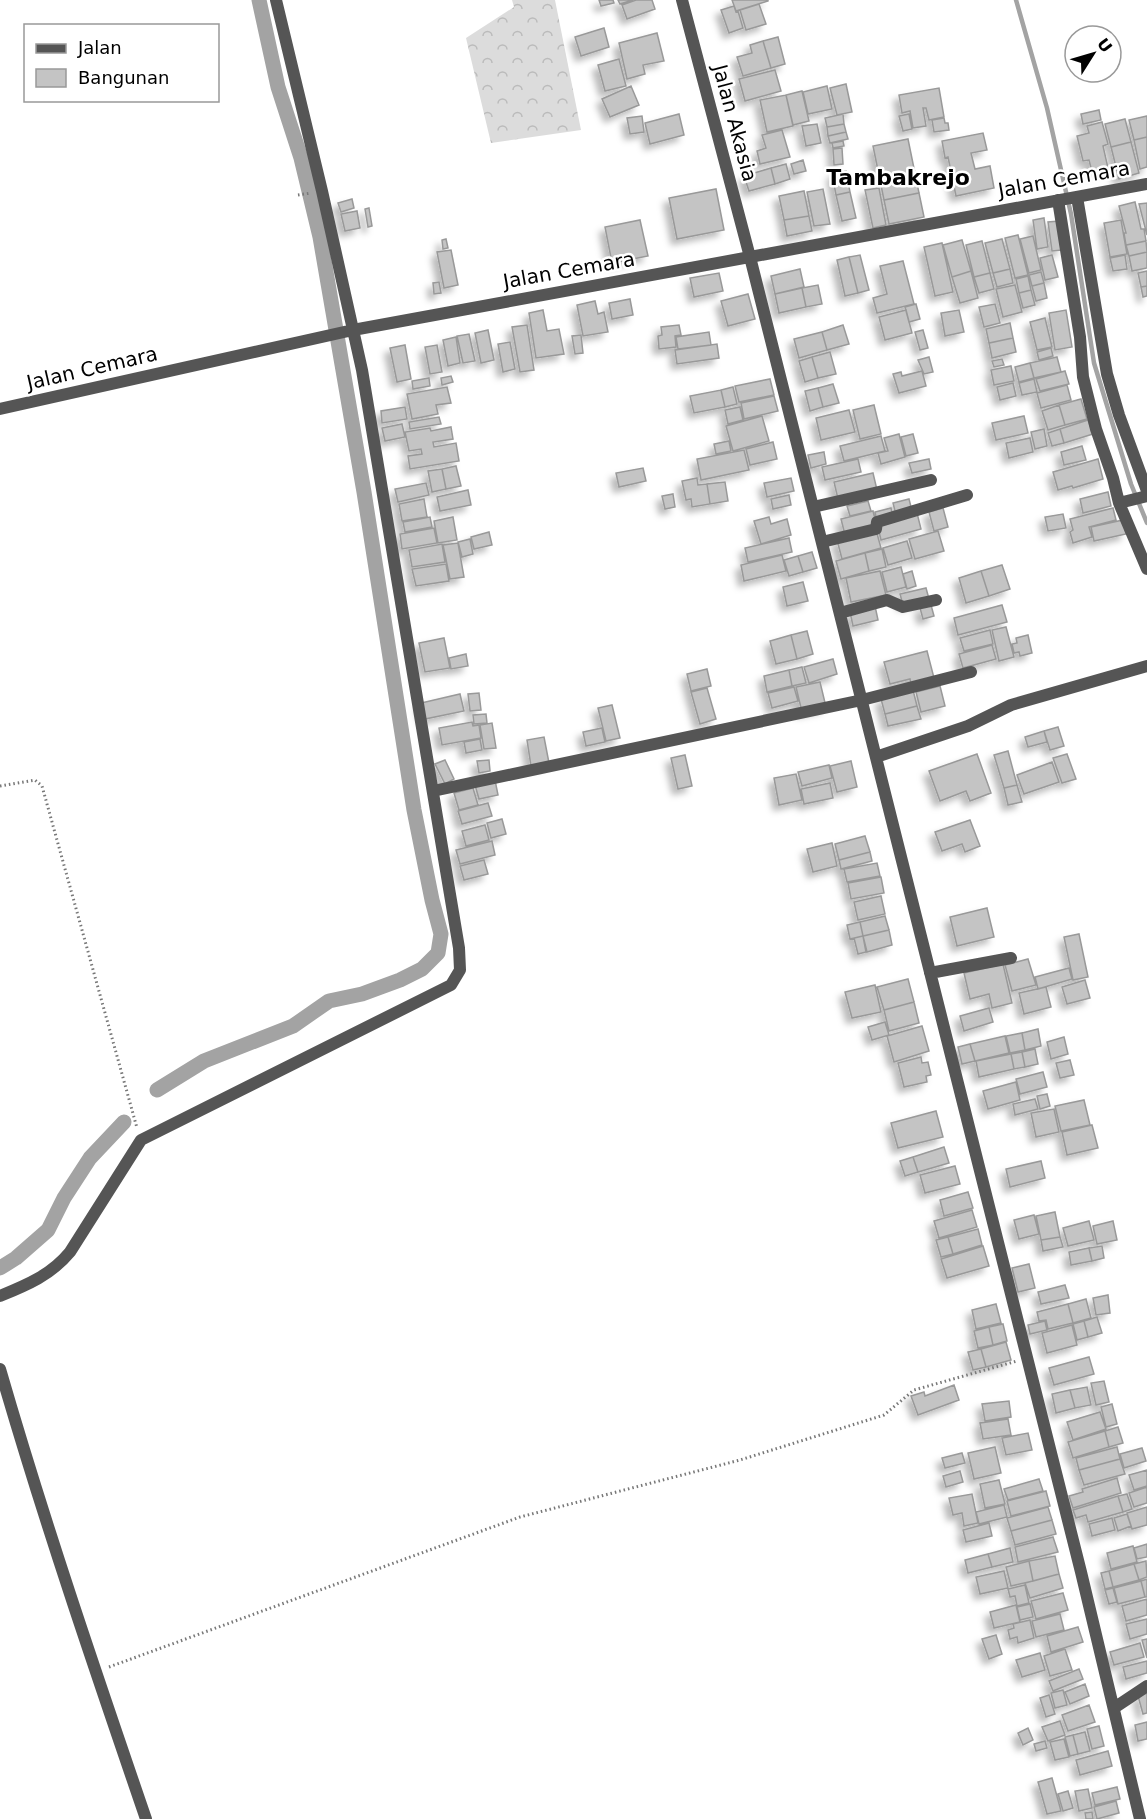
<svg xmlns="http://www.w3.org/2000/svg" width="1147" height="1819" font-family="'DejaVu Sans',sans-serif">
	<defs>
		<pattern id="forest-crowns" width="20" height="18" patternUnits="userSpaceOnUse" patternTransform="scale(1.5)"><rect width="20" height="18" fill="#dcdcdc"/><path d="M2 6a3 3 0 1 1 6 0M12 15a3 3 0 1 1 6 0" fill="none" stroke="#bbb"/></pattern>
		<filter id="shadow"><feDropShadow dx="-5.5" dy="5.5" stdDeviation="3" flood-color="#0004"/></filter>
	</defs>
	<rect width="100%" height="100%" fill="#fff"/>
	<!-- forest -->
	<path fill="url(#forest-crowns)" d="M512,0H555L581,130L491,143L466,38L514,7Z"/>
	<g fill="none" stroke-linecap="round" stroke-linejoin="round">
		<!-- stream -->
		<path stroke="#a3a3a3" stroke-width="4.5" d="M1016,0L1047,108L1071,214L1094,363L1131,484L1147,523"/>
		<!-- canal -->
		<path stroke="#a3a3a3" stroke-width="15" d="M157,1090L204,1061L293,1026L329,1001L362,994L400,980L422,969L438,953L441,934L432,900L414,810L364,492L320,237L301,158L278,87L259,0
			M0,1268L16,1258L48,1230L64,1198L90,1158L124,1122"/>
	</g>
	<!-- building -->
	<path fill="#c4c4c4" stroke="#999" stroke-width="1.5" filter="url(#shadow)" d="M599,0H613L614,3L601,6Z
		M618,0H633L620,4Z
		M636,0H652L655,9L627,19L622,5Z
		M732,0H768V1L736,11Z
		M759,4L766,24L746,30L740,10Z
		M734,6L736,12L738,11L743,28L729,33L721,10Z
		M604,28L609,47L581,56L575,37Z
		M657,33L664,61L643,65L645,74L627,79L619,43Z
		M778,37L785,64L771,68L763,41Z
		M763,41L771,68L743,76L737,57L752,53L750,45Z
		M619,59L626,86L605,91L598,65Z
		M775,70L781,91L745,101L739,79Z
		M846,84L852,112L837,115L830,88Z
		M631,86L639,105L610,117L602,99Z
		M827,86L832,109L808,114L803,92Z
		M939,88L944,117L929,120L926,108H923L926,126L913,128L910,111L902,113L899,95Z
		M802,91L809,121L793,125L786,95Z
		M786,95L793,126L767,132L760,100Z
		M1099,110L1101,120L1083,124L1081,114Z
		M679,114L684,135L650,144L645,123Z
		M843,114L844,124L827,127L825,118Z
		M909,114L912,129L903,131L899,116Z
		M642,116L644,132L630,134L627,118Z
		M1147,116V137L1134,140L1129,120Z
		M944,118L945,123H948L949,130L934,132L932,120Z
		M1125,119L1131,142L1111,147L1105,124Z
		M1102,122L1108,144L1103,146L1108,168L1092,172L1089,160L1083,161L1077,136L1089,133L1087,126Z
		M817,124L821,143L806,146L802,126Z
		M844,124L846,132L828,136L827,127Z
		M782,130L790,157L760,164L757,151L766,148L762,135Z
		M846,132L848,139L830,143L828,136Z
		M983,133L987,150L971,153L975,169L990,166L994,188L956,196L948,157L945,158L942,141Z
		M1147,137V167L1140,169L1134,140Z
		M908,139L919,193L884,200L873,146Z
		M843,141L844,146L833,148L832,143Z
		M1131,142L1139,173L1119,179L1111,147Z
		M842,148L843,164L834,165L833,149Z
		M803,160L806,171L794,174L791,164Z
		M786,164L790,179L775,184L771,168Z
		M771,168L775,184L749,191L744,176Z
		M846,171L850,192L836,195L832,174Z
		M879,188L886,225L873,228L865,190Z
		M716,189L724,230L677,239L669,198Z
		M823,189L830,224L814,226L807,192Z
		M804,191L809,216L784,220L779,196Z
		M850,192L856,218L842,221L836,195Z
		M919,193L924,217L889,224L884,200Z
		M352,199L354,208L341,212L338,203Z
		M1135,202L1141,229H1144L1146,241L1126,245L1124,233H1126L1119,206Z
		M1147,203V235L1139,204Z
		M369,208L372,226L368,227L365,209Z
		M357,211L360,228L345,231L341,214Z
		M809,216L812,231L787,236L784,220Z
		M1044,218L1048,247L1037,249L1033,220Z
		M640,220L648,256L612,263L605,227Z
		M1121,220L1127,254L1110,257L1104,223Z
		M1059,221L1062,250L1052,251L1048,222Z
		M1018,235L1028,275L1015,278L1005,238Z
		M1033,236L1041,270L1029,273L1020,239Z
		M446,239L448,248L443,249L442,240Z
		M1002,239L1010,269L993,273L985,243Z
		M962,240L971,271L952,277L943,245Z
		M982,241L990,273L974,277L966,245Z
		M1146,241L1147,252L1129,256L1126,245Z
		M942,243L953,292L935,296L924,247Z
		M451,250L458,285L444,288L437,252Z
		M1147,252V268L1132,271L1129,256Z
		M860,255L869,290L858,293L849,257Z
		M1052,255L1058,277L1045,280L1040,258Z
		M1125,255L1127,269L1113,271L1110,258Z
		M849,257L858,293L845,296L837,260Z
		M903,261L914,304L877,313L873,298L887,294L880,266Z
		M800,269L804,287L775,294L771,276Z
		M1010,269L1013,283L997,287L993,273Z
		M971,271L978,298L960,303L952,277Z
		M1147,271V286L1141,287L1138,273Z
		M1041,272L1044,283L1032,286L1029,275Z
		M719,273L723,291L694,297L690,278Z
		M990,273L994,289L979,293L974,277Z
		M1028,276L1031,290L1019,293L1016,279Z
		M439,282L441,293L434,294L433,283Z
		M1044,283L1047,298L1036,301L1032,286Z
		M818,285L822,304L806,307L802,288Z
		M1015,285L1022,312L1003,317L996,289Z
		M1147,286V296L1143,297L1141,287Z
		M802,288L806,307L779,313L775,294Z
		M1031,290L1035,305L1023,308L1019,293Z
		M748,294L755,319L728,326L721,301Z
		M630,299L633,315L612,319L609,303Z
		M595,301L598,314L604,312L608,332L583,336L577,305Z
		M916,304L920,319L909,322L905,307Z
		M995,304L1000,323L984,327L979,307Z
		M543,310L547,331L559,329L564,354L536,358L529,313Z
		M906,310L912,333L885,340L879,317Z
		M959,310L964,332L945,336L941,313Z
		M1066,310L1072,347L1055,350L1049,313Z
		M1045,318L1052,347L1037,350L1030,322Z
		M1010,323L1013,338L989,343L986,329Z
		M527,325L534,370L520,372L512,327Z
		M679,325L681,335L675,336L676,347L659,349L658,336L662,335L661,327Z
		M843,325L849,344L827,350L822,332Z
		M488,330L494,360L481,363L475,333Z
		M923,330L928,348L920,350L915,332Z
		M709,332L711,345L678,349L676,337Z
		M822,332L827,350L799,358L794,339Z
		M469,334L475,361L463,363L457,336Z
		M581,335L583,353L575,354L572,336Z
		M456,337L460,363L448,366L443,340Z
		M1013,338L1016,352L992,358L989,343Z
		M510,342L515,369L503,372L498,344Z
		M717,344L719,358L677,364L675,350Z
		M405,345L411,379L397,382L390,348Z
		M437,345L442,372L430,374L425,347Z
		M1051,348L1053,356L1039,360L1037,352Z
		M830,352L836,374L818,378L812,357Z
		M812,357L818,378L805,382L799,361Z
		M929,357L933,372L924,374L918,360Z
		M1057,357L1061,372L1034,378L1030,363Z
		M1002,359L1004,365L994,367L992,361Z
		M1030,363L1034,378L1019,382L1015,367Z
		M1011,366L1014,381L994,385L991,370Z
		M922,371L926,386L899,393L893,374L901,372L902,376Z
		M1065,371L1069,384L1040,391L1036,379Z
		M451,376L453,382L442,385L441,378Z
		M429,378L430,386L413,389L412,381Z
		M770,379L774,395L739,402L735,386Z
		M1034,379L1037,392L1022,395L1019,383Z
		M1013,383L1016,396L1000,400L997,387Z
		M833,384L839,403L823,407L818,388Z
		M1067,385L1071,400L1041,408L1037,393Z
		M447,387L451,403L436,405L438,414L412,419L407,394Z
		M733,387L737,404L725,407L721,390Z
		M818,388L823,407L810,411L805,391Z
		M721,390L725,407L694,413L690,396Z
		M774,396L778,411L744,419L741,403Z
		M1081,399L1087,419L1065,425L1059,405Z
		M874,405L881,434L860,439L853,410Z
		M1059,405L1065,425L1048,430L1042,411Z
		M405,407L407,419L382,423L381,411Z
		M740,407L743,420L728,424L725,410Z
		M849,410L855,432L821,440L816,418Z
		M762,416L769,441L733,451L726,426Z
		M1024,416L1028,433L996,440L992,423Z
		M439,417L441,424L410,429L409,422Z
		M1088,420L1093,434L1064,443L1060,429Z
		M402,424L405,437L385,441L382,428Z
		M451,427L453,439L433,442L434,447L456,443L459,461L410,469L408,456L422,454L421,449L409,451L405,432L430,428L431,431Z
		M1044,429L1047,446L1035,449L1031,432Z
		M1060,429L1064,443L1052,446L1048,433Z
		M899,434L905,457L881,464L878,453L888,451L884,438Z
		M913,434L918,453L906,456L901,437Z
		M881,436L885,451L844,461L840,446Z
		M1030,438L1033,452L1009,458L1006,443Z
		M729,441L731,451L716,454L714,444Z
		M773,442L777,459L750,465L746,449Z
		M1082,446L1086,460L1064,465L1061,452Z
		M744,450L749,470L701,480L697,459Z
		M824,452L826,464L811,468L808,455Z
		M858,459L861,472L825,480L822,467Z
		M929,459L931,469L912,473L909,463Z
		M1098,459L1103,479L1073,488L1072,486L1058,490L1053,472Z
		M456,466L461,486L446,489L442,469Z
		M643,468L646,481L619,487L616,473Z
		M442,469L446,489L432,492L428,471Z
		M873,473L877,490L838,499L834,482Z
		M697,478L698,485L707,484L710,504L692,507L691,499L686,500L682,481Z
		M791,478L794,491L767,497L764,483Z
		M725,482L728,501L710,504L707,484Z
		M426,483L429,495L398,502L395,489Z
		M468,490L471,505L440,511L437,497Z
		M1108,492L1111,506L1083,513L1080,499Z
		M673,494L675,507L665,509L662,496Z
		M789,495L791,505L773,509L771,499Z
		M424,499L427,517L402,521L399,504Z
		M909,499L912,511L896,515L893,503Z
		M868,501L871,511L850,516L847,506Z
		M891,508L893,517L877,522L875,512Z
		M943,508L948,527L934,531L929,512Z
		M1113,508L1116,520L1089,527L1092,537L1073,543L1070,532L1073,530L1070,519Z
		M873,511L877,527L845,535L841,519Z
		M917,513L921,529L881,540L877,523Z
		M1063,514L1066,528L1048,531L1045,517Z
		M430,517L432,527L405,532L403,522Z
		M453,517L457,540L438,543L434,521Z
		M769,517L771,524L787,519L791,535L761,544L754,521Z
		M1123,520L1126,534L1094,541L1091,527Z
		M434,528L437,543L402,549L400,534Z
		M876,530L881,548L842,559L837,540Z
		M938,531L944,551L915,559L909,539Z
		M489,532L492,545L474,549L471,537Z
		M789,538L792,552L748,562L745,548Z
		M470,539L473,554L462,557L458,542Z
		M907,541L912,558L888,565L883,548Z
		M458,543L464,577L450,579L443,545Z
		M442,544L445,562L412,567L409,550Z
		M882,549L886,567L869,571L865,553Z
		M812,552L817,568L803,572L798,556Z
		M865,553L869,571L841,579L836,561Z
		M782,555L786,571L744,581L741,565Z
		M798,556L803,572L789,576L784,560Z
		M446,564L449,581L416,586L412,569Z
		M1002,565L1010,589L989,596L981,571Z
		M901,567L906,587L887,592L882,572Z
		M880,571L886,595L851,602L846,578Z
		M912,571L916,586L907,589L903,574Z
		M981,571L989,596L966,603L959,578Z
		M803,582L808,601L787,606L783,587Z
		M926,588L929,599L903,605L900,594Z
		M931,605L934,616L923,619L920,608Z
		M1002,605L1007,622L958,635L954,618Z
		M875,606L878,620L853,626L850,612Z
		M1006,627L1014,657L999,661L992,630Z
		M990,630L993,644L964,651L960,638Z
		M807,631L813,654L797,659L791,635Z
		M791,635L797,659L776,664L770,641Z
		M1028,635L1032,653L1020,656L1019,652L1014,653L1012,644L1017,643L1016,638Z
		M444,638L450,668L425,672L419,643Z
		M992,645L996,659L963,668L959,654Z
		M927,651L934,678L911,684L910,679L890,684L884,662Z
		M466,654L468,666L451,669L449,658Z
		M833,659L837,674L809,683L804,667Z
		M802,667L806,683L792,686L789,670Z
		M707,669L711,686L691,691L687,674Z
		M789,670L792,686L767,692L764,676Z
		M820,682L826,707L802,712L796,687Z
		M940,686L945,706L921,712L916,692Z
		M794,687L798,701L772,708L768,693Z
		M707,688L716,719L700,724L691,692Z
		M913,690L917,706L885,714L881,699Z
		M479,693L481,710L470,711L468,694Z
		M460,694L464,711L425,719L421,703Z
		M612,705L620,738L606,741L598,708Z
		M917,706L921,719L888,726L885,714Z
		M486,714L487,723L474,724L473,715Z
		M472,722L473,726L479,725L481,738L442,745L439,728Z
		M492,723L496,748L484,749L480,725Z
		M1058,727L1064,746L1050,750L1044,731Z
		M602,728L605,742L586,746L583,732Z
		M1044,731L1047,742L1028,747L1025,737Z
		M544,737L549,763L531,766L527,740Z
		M480,739L482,750L466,753L464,742Z
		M1008,751L1017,785L1004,788L994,755Z
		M977,754L991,793L970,801L966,791L940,801L929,771Z
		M1067,754L1076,779L1062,783L1053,758Z
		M685,755L692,786L678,789L671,758Z
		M445,760L454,779L445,784L435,764Z
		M489,760L490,771L479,773L477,761Z
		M851,761L857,787L837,792L830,766Z
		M1052,762L1059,782L1024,794L1017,775Z
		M829,765L832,778L802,786L798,772Z
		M796,774L802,800L779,805L774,778Z
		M495,780L498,795L479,799L475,785Z
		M830,783L833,798L804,804L801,789Z
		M1017,785L1022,802L1008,805L1004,788Z
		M473,788L478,805L459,810L454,793Z
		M488,803L492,816L462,824L458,811Z
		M502,819L506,834L491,838L487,823Z
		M970,820L980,846L965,852L962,844L942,851L935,832Z
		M485,825L489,840L466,846L462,831Z
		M865,836L870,852L839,860L835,844Z
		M492,841L495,855L460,864L456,850Z
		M832,843L837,866L813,872L807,849Z
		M870,852L872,861L841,869L839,860Z
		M484,860L488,874L464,880L460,866Z
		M877,863L880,876L847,882L844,869Z
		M881,877L884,893L851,899L848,883Z
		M881,896L885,914L858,920L854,902Z
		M987,908L994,937L957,946L950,917Z
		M885,916L889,930L863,936L860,922Z
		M860,922L863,936L850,939L847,925Z
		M889,930L892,945L867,952L863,936Z
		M1079,934L1088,977L1073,980L1064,937Z
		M863,936L866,952L858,954L854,938Z
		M1028,959L1036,985L1012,991L1005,965Z
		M1003,964L1012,1003L992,1008L989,994L970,999L964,973Z
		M1069,968L1072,979L1038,989L1035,977Z
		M908,979L914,1002L884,1010L877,987Z
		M1085,980L1090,998L1067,1004L1062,987Z
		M875,985L881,1012L852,1018L845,992Z
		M1046,987L1051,1007L1024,1014L1019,993Z
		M914,1002L919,1023L889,1031L884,1010Z
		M989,1008L993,1022L964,1031L960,1016Z
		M885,1022L889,1035L872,1040L868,1027Z
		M922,1026L929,1051L894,1062L887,1036Z
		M1038,1029L1041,1046L1025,1050L1022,1033Z
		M1022,1033L1025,1050L1010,1053L1006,1036Z
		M1005,1036L1009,1053L975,1061L970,1044Z
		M1064,1037L1068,1054L1051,1059L1047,1042Z
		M970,1044L975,1061L962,1064L958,1047Z
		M1035,1049L1038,1064L1025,1067L1022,1052Z
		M1022,1052L1025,1067L1014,1069L1011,1054Z
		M1011,1054L1014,1069L979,1077L976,1061Z
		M921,1057L922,1063L928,1062L931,1075L926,1076L927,1082L904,1087L898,1063Z
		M1070,1060L1074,1075L1060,1078L1056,1063Z
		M1043,1072L1047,1087L1020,1094L1016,1079Z
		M1016,1082L1020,1100L988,1109L983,1091Z
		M1047,1094L1050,1106L1040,1109L1037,1096Z
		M1035,1099L1038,1109L1015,1115L1013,1104Z
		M1084,1100L1090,1125L1061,1131L1055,1106Z
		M1054,1109L1059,1132L1036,1137L1031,1113Z
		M936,1111L943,1137L898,1148L891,1123Z
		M1092,1125L1098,1148L1067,1155L1062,1132Z
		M944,1147L949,1163L918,1172L913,1157Z
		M913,1157L918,1172L905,1176L900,1161Z
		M1041,1161L1045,1178L1010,1187L1006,1169Z
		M955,1166L960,1184L925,1193L920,1175Z
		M968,1192L973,1208L944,1216L940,1200Z
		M972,1210L977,1227L939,1238L934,1221Z
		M1055,1212L1060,1237L1041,1240L1036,1216Z
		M1034,1215L1039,1234L1019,1239L1014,1220Z
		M1089,1221L1094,1240L1068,1246L1063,1228Z
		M1113,1221L1117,1240L1097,1244L1093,1226Z
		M978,1229L982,1245L953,1254L948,1237Z
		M948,1237L953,1254L941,1257L936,1240Z
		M1060,1237L1063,1247L1043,1251L1041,1240Z
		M983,1246L989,1266L947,1278L941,1259Z
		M1102,1246L1104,1258L1092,1261L1089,1248Z
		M1089,1248L1092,1261L1071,1265L1069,1252Z
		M1029,1264L1035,1288L1018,1292L1012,1268Z
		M1065,1285L1069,1298L1041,1304L1038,1292Z
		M1108,1295L1110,1313L1096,1315L1093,1298Z
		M1086,1299L1091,1318L1073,1323L1068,1304Z
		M996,1304L1001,1323L976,1329L972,1310Z
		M1068,1304L1073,1323L1048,1329L1046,1320L1039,1321L1037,1312Z
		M1097,1317L1102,1333L1088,1337L1084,1321Z
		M1045,1321L1047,1330L1030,1334L1028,1325Z
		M1084,1321L1088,1337L1077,1340L1073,1324Z
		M1003,1324L1007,1341L993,1345L989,1327Z
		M1072,1325L1077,1345L1047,1353L1042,1333Z
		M989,1327L993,1345L978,1348L974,1331Z
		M1006,1342L1011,1360L986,1367L981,1349Z
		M981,1349L986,1367L973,1370L968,1352Z
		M1089,1357L1094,1374L1054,1385L1049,1368Z
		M1104,1381L1109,1402L1096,1405L1091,1383Z
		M954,1385L959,1400L918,1415L911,1396L924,1392L925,1396Z
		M1087,1387L1091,1405L1075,1408L1070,1390Z
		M1070,1390L1075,1408L1056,1413L1052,1394Z
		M1009,1401L1011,1417L985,1421L982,1404Z
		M1112,1404L1117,1424L1106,1427L1101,1407Z
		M1100,1412L1106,1429L1073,1440L1067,1422Z
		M1008,1419L1011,1435L983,1439L980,1423Z
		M1118,1427L1123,1443L1109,1447L1105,1431Z
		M1105,1431L1109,1447L1073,1458L1068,1442Z
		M1028,1433L1032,1450L1006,1455L1002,1438Z
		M995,1447L1001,1473L974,1479L968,1453Z
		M1117,1447L1120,1459L1079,1470L1076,1458Z
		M1142,1448L1146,1461L1124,1468L1120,1454Z
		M962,1453L965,1463L945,1468L942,1458Z
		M1120,1459L1125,1474L1084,1485L1079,1470Z
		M1147,1470V1486L1134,1490L1129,1475Z
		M960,1471L963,1482L946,1487L943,1476Z
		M1117,1478L1121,1493L1073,1508L1069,1496L1083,1492L1082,1489Z
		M1039,1479L1043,1491L1008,1500L1004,1489Z
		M999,1480L1005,1504L985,1508L980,1484Z
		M1147,1487V1503L1134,1507L1129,1493Z
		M1046,1491L1050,1506L1011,1516L1007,1501Z
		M972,1494L978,1523L964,1526L962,1513L953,1515L949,1498Z
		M1127,1494L1132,1509L1123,1512L1118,1496Z
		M1118,1496L1123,1512L1088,1522L1086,1515L1076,1518L1073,1510Z
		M1004,1505L1007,1517L979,1524L976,1512Z
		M1048,1507L1052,1520L1011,1531L1007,1518Z
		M1147,1507V1525L1132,1529L1127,1513Z
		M1127,1514L1131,1526L1118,1531L1114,1518Z
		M1112,1518L1115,1530L1092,1536L1089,1524Z
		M1052,1520L1056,1534L1015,1545L1011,1531Z
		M989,1523L992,1536L966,1542L963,1530Z
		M1053,1537L1058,1552L1018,1562L1015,1547Z
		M1147,1544V1557L1137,1559L1134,1548Z
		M1133,1546L1137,1562L1111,1569L1107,1553Z
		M1010,1548L1013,1562L992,1567L988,1554Z
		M988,1554L992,1567L968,1573L965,1560Z
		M1055,1556L1059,1574L1033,1581L1029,1561Z
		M1029,1561L1033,1581L1011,1586L1006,1567Z
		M1146,1561L1147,1577L1139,1580L1134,1564Z
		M1134,1564L1139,1580L1113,1587L1109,1571Z
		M1004,1571L1008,1588L980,1594L976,1577Z
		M1109,1571L1113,1587L1105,1589L1101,1573Z
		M1059,1574L1063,1588L1030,1598L1025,1583Z
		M1147,1579V1597H1145L1141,1581Z
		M1141,1581L1145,1597L1118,1604L1114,1588Z
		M1025,1585L1029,1603L1017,1606L1015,1596L1010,1597L1008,1589Z
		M1113,1588L1117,1602L1109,1604L1105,1590Z
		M1063,1593L1068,1610L1036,1619L1031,1601Z
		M1147,1599V1615L1126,1621L1122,1606Z
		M1030,1604L1033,1617L1020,1620L1017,1607Z
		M1016,1605L1020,1622L994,1628L990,1612Z
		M1060,1614L1064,1630L1036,1637L1032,1621Z
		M1147,1619V1634L1130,1639L1126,1624Z
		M1030,1620L1034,1638L1018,1643L1017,1637L1010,1639L1008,1630L1014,1628L1013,1624Z
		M1078,1627L1083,1642L1051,1652L1047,1636Z
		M996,1635L1002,1654L989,1659L982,1639Z
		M1147,1639V1658L1142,1640Z
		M1140,1643L1144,1657L1114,1665L1110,1652Z
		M1065,1649L1072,1670L1050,1676L1044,1656Z
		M1040,1653L1045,1670L1022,1677L1016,1660Z
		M1147,1661V1673L1126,1679L1123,1667Z
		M1079,1669L1083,1679L1053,1691L1049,1681Z
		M1085,1684L1089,1696L1070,1704L1065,1692Z
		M1063,1690L1067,1705L1055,1708L1051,1693Z
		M1147,1693V1713L1143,1714L1138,1696Z
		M1049,1695L1055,1714L1046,1717L1040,1698Z
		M1089,1705L1095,1722L1068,1731L1062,1715Z
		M1060,1721L1065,1735L1048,1741L1042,1727Z
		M1147,1722V1739L1138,1741L1135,1725Z
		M1099,1726L1104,1746L1092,1749L1087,1729Z
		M1028,1728L1033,1740L1023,1745L1018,1733Z
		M1085,1732L1090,1751L1078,1754L1073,1735Z
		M1073,1735L1078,1754L1070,1756L1065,1737Z
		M1064,1739L1069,1757L1055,1760L1050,1742Z
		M1045,1741L1047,1748L1036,1751L1034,1744Z
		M1108,1751L1112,1766L1080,1775L1076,1760Z
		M1052,1778L1061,1811L1047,1814L1038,1782Z
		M1117,1787L1120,1799L1095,1805L1092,1793Z
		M1088,1789L1092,1808L1079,1811L1075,1791Z
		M1068,1791L1073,1808L1063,1811L1058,1794Z
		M1116,1801L1119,1813L1097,1819L1094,1807Z
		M1092,1812L1093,1819H1086L1085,1813Z"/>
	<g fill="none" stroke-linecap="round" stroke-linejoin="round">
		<!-- path -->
		<path stroke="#777" stroke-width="3" stroke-dasharray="1.5 3" stroke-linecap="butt" d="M298,195L311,193
			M0,786L35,780L42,786L137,1128
			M109,1667L520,1517L740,1460L884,1415L914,1390L1017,1361"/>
		<!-- street -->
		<path stroke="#555" stroke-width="12" d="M682,0L750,257L1081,1572L1140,1819
			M1077,197L1107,374L1119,415L1147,491
			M1058,200L1080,337L1083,377L1096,429L1113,478L1119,503L1147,496
			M0,409L353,330L1147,184
			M1119,503L1147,569
			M813,507L931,480
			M822,542L876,529L877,522L967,495
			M840,613L887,600L903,607L936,600
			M876,757L968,726L1011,705L1147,666
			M433,791L862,700L971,672
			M930,973L1011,958
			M0,1296C27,1285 51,1275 70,1252L141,1140L451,985L460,970L459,948L362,370L322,191L276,0
			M0,1369C44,1521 95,1670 146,1819
			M1114,1708L1147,1686"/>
	</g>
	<g text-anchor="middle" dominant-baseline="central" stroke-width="5" stroke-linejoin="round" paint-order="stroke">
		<!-- street labels -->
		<g font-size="20" fill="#000" stroke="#fff">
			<text transform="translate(735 123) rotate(75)">Jalan Akasia</text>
			<text transform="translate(1064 179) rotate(-10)">Jalan Cemara</text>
			<text transform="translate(569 270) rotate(-10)">Jalan Cemara</text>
			<text transform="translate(92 368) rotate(-13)">Jalan Cemara</text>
		</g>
		<!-- quarter labels -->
		<g font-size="22" font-weight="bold" fill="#000" stroke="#fff">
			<text x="898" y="177">Tambakrejo</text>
		</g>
	</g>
	<!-- legend -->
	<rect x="24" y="24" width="195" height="78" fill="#ffffff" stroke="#999999" stroke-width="1.5"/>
	<rect x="36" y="44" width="30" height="9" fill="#555555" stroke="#999999" stroke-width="1.5"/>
	<text x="78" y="54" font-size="18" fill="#000000">Jalan</text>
	<rect x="36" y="69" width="30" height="18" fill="#c4c4c4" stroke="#999999" stroke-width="1.5"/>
	<text x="78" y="84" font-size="18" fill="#000000">Bangunan</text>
	<!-- north arrow -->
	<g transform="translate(1093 54) rotate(53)"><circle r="28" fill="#ffffff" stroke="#999999" stroke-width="1.5"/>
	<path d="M0-4.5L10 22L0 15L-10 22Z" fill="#000000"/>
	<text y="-9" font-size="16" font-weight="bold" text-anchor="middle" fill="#000000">U</text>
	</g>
</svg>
